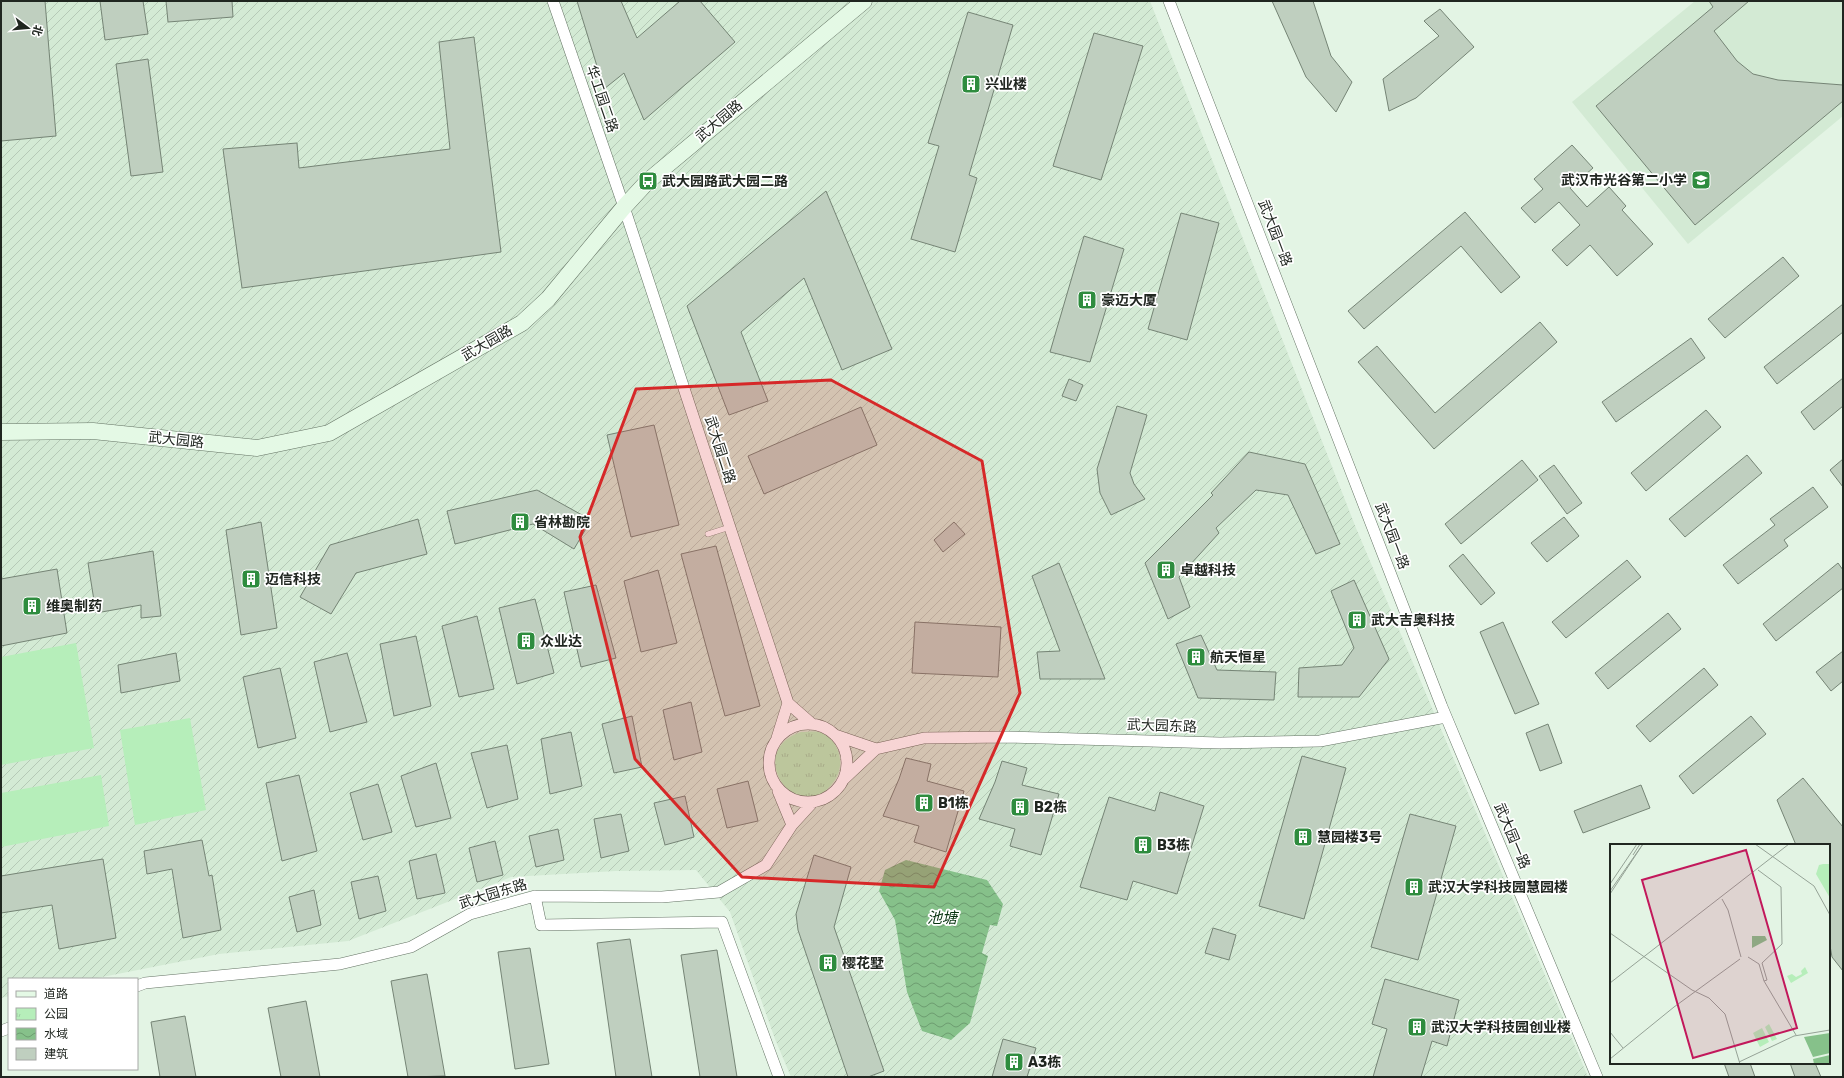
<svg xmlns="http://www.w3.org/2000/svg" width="1844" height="1078" font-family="Rubik,'Noto Sans SC',sans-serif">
	<defs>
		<pattern id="industrial-furrows" width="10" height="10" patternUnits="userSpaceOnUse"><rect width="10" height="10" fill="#d3ead4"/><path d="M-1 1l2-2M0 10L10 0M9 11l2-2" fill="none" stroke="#b5c9b6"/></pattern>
		<pattern id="park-tufts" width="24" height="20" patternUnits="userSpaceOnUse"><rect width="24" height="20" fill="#b6eeba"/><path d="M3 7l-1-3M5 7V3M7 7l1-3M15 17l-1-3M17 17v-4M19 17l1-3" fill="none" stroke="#9ccca0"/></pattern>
		<pattern id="water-waves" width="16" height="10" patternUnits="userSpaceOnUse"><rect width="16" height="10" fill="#86c18a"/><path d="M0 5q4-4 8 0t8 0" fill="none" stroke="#6d9d70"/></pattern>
	</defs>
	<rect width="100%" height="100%" fill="#e3f4e4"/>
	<!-- built -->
	<path fill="#d3ead4" d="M1695,1H1843V116L1688,244L1572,102Z"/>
	<!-- industrial -->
	<path fill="url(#industrial-furrows)" d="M1,1H1150L1356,528L1588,1077H791L775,1039L730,912L696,870L616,871L511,877L348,941L219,954L92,979H9V996L1,998Z"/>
	<!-- grass -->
	<path fill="#b6eeba" d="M76,643L94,748L1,765V657Z
		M190,718L206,810L135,825L120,730Z
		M101,775L109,826L1,847V793Z"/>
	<!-- park -->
	<path fill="url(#park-tufts)" d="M801,732C806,732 814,731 819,732C839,738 846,764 835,780C800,832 741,752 801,732Z"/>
	<!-- water -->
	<path fill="url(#water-waves)" d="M906,860L987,880L1003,904L997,926L990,925L982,953L988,956L970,1023L951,1040L922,1031L907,992L895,920L879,891L885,870Z"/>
	<!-- building -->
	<path fill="#bfcfbf" stroke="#758475" d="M1,1H45L56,136L1,141Z
		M100,1H143L148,34L105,40Z
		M166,1H232L233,17L168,22Z
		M577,1H621L637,38L680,1H700L735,42L644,120L624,73L604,89Z
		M1272,1H1313L1331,56L1352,82L1336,112L1306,77Z
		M1709,1H1749L1714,31L1737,61L1753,74L1778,80L1843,85V101L1695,225L1596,106L1713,7Z
		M1440,9L1474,47L1416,98L1389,111L1383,79L1439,36L1424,21Z
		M968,12L1013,25L969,175L977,178L955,252L911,239L939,146L928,143Z
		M1094,33L1143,46L1101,180L1053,166Z
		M474,37L501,252L242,288L223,149L297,143L299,168L450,149L439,42Z
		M148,59L163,172L131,176L116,64Z
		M1572,145L1593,168L1570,188L1587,207L1609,187L1626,206L1622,210L1653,244L1617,276L1590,245L1567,266L1552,250L1580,225L1559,202L1535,223L1521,208L1543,189L1534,179Z
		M826,191L892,349L842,370L804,278L741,332L768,401L729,415L687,306Z
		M1465,212L1520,277L1501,293L1461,246L1364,329L1348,311Z
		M1181,213L1219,223L1187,340L1148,329Z
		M1084,236L1124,249L1090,362L1050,352Z
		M1783,257L1799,276L1725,338L1708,319Z
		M1843,304V332L1777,384L1764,367Z
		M1540,322L1557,342L1434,449L1358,362L1377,346L1435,413Z
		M1691,338L1705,358L1616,422L1602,402Z
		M1843,378V406L1814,430L1801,412Z
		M1069,379L1083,385L1076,401L1062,396Z
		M1117,406L1147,415L1130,473L1134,484L1145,499L1111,515L1100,493L1097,469Z
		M861,407L877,445L764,494L748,456Z
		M1706,410L1721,427L1646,491L1631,473Z
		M654,425L679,525L631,537L607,435Z
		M1249,452L1305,464L1340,544L1316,554L1288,495L1256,490L1216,528L1219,533L1179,577L1190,607L1168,619L1145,563L1213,495L1211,493Z
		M1747,455L1762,473L1685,537L1669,519Z
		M1843,459V487L1830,470Z
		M1522,460L1538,480L1461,544L1445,524Z
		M1554,465L1582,503L1567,514L1539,476Z
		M1813,487L1828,507L1784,540L1788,546L1738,584L1723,565L1775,525L1770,519Z
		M537,490L591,520L574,549L533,524L455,544L447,511Z
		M1564,517L1579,536L1547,562L1531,543Z
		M418,519L427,554L356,573L331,614L300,597L330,545Z
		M261,522L277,628L241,635L226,530Z
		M954,522L965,534L943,552L934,540Z
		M716,546L760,706L725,716L681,554Z
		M153,551L161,616L141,618V605L96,613L88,563Z
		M1463,554L1495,593L1481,605L1449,566Z
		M1627,560L1641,577L1566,638L1552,622Z
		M1059,563L1090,641L1105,679H1040L1037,652L1060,651L1032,576Z
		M1838,563L1843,570V588L1776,641L1763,624Z
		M57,569L67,633L1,646V579Z
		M658,570L677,643L641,652L624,581Z
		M1354,580L1389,659L1359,697H1298L1299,668L1342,665L1354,648L1331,591Z
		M596,585L616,658L581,667L564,592Z
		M535,599L554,673L517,684L499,608Z
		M1668,613L1681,629L1608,689L1595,673Z
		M477,616L494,689L459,697L442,626Z
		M915,622L1001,627L998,677L912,673Z
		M1503,622L1539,704L1515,714L1480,632Z
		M1201,635L1217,670L1276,672L1274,700L1198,698L1176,644Z
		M416,636L431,706L394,716L380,644Z
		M1843,651V681L1831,691L1816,672Z
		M176,653L180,681L121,693L118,665Z
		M347,653L367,722L330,732L314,662Z
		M280,668L296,738L258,748L243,677Z
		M1704,668L1718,685L1650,742L1636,726Z
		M691,702L702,752L674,760L663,710Z
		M632,716L642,767L614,773L602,724Z
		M1751,716L1766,734L1693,794L1679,776Z
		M1548,724L1562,763L1540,771L1526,733Z
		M571,732L582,786L550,794L541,739Z
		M507,745L518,799L487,808L471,753Z
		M1302,756L1346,768L1304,919L1259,906Z
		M906,758L931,764L927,781L964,791L946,852L914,842L919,826L883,816L899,779Z
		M1002,761L1027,768L1022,785L1059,794L1041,855L1010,846L1015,829L979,819L995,782Z
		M436,763L451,818L416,827L401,776Z
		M299,775L317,851L282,861L266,783Z
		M1803,778L1843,827V971L1832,957L1829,940V845H1796L1777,800Z
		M748,781L758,821L727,828L717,789Z
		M378,784L392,832L363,840L350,793Z
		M1641,785L1650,808L1583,833L1574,811Z
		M1160,792L1204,806L1177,894L1133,881L1127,900L1080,887L1109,797L1155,811Z
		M685,796L694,837L665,845L654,803Z
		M621,814L629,851L601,858L594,819Z
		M1410,814L1456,826L1418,960L1371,947Z
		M558,829L564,860L536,867L529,836Z
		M202,840L209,876L212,875L221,930L183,938L172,869L147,874L144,851Z
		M495,841L503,875L477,882L469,848Z
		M436,854L445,893L417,899L409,861Z
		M814,855L851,867L834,927L884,1071L868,1077H848L798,930L796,914Z
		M103,859L116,938L59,949L52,905L1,913V876Z
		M378,876L386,911L359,919L351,882Z
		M314,890L321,925L297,932L289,897Z
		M1213,928L1236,935L1229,960L1205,953Z
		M630,939L652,1077H616L597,943Z
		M530,948L549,1064L515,1069L498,952Z
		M717,950L737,1077H700L681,955Z
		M427,974L445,1076L408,1077L391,981Z
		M1385,979L1459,1000L1447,1046L1432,1041L1421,1077H1373L1387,1029L1372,1024Z
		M306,1001L320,1077H281L268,1008Z
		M185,1016L196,1077H160L151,1022Z
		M1003,1039L1036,1048L1027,1077H992Z
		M1724,1063H1750L1755,1077H1729Z
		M1790,1063H1815L1821,1077H1795Z"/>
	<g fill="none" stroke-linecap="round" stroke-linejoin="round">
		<!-- lane casing -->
		<g stroke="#647364" stroke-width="6">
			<path id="lane" d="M708,534L730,527"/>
		</g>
		<!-- street casing -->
		<g stroke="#647364" stroke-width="12">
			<path id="street" d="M553,1L624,207L788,703L812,724
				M1169,1L1442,707L1597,1077
				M769 763a39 39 0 1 1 78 0a39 39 0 1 1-78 0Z
				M835,735L876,749
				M777,738L788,703
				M876,749L924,738L1007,737L1220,743L1320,741L1446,717
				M843,780L876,749
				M778,791L792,825
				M535,896L541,925L722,922L779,1077
				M137,986L145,983L340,964L411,947L470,914L535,896L662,897L719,892L766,865L792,825L813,802
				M1,1031L9,1028"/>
		</g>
		<!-- secondary casing -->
		<g stroke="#647364" stroke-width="17">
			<path id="secondary" d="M1,432L93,431L257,448L329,433L522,323L548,299L624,207L648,181L864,1"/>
		</g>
		<!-- lane -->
		<use href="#lane" stroke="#fff" stroke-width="5.5"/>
		<!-- street -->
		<use href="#street" stroke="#fff" stroke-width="11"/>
		<!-- secondary -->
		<use href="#secondary" stroke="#e4f9e5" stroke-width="16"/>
	</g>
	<!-- marked area -->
	<path fill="#d62828" fill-opacity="0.2" stroke="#d62828" stroke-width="3" stroke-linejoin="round" d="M831,380L982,461L1020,693L934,887L742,877L635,759L580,537L636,389Z"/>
	<!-- icons -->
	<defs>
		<g id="building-square" transform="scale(1)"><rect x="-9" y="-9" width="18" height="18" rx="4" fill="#2e8c3e" stroke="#fff"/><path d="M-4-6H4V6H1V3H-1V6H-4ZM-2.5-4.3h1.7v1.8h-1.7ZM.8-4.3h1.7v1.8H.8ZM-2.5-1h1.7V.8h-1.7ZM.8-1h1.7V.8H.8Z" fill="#fff"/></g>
		<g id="school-square" transform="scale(1)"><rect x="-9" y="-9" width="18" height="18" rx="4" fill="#2e8c3e" stroke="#fff"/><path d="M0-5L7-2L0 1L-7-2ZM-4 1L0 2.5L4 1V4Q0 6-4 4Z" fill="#fff"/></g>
		<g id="bus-square" transform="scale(1)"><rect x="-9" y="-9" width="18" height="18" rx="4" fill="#2e8c3e" stroke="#fff"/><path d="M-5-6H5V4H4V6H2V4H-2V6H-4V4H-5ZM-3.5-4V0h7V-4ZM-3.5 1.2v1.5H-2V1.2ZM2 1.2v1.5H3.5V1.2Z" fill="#fff"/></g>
	</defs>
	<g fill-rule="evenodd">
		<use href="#building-square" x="971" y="84"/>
		<use href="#school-square" x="1701" y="180"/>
		<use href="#bus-square" x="648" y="181"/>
		<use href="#building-square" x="1087" y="300"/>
		<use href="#building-square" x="520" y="522"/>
		<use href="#building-square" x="1166" y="570"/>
		<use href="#building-square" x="251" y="579"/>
		<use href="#building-square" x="32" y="606"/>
		<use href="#building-square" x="1357" y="620"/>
		<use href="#building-square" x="526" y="641"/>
		<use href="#building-square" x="1196" y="657"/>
		<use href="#building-square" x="924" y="803"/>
		<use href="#building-square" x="1020" y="807"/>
		<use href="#building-square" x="1303" y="837"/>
		<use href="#building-square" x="1143" y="845"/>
		<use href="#building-square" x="1414" y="887"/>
		<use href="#building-square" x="828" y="963"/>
		<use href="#building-square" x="1417" y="1027"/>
		<use href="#building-square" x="1014" y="1062"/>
	</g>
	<g text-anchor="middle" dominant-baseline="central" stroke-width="3.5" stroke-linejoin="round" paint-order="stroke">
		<!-- poi labels -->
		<g font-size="14" font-weight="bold" fill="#202620" stroke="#fff" text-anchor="start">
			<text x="985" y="84">兴业楼</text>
			<text x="1687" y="180" text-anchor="end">武汉市光谷第二小学</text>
			<text x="662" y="181">武大园路武大园二路</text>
			<text x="1101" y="300">豪迈大厦</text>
			<text x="534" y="522">省林勘院</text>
			<text x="1180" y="570">卓越科技</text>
			<text x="265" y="579">迈信科技</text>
			<text x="46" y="606">维奥制药</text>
			<text x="1371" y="620">武大吉奥科技</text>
			<text x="540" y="641">众业达</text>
			<text x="1210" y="657">航天恒星</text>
			<text x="938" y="803">B1栋</text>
			<text x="1034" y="807">B2栋</text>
			<text x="1317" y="837">慧园楼3号</text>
			<text x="1157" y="845">B3栋</text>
			<text x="1428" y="887">武汉大学科技园慧园楼</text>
			<text x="842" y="963">樱花墅</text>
			<text x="1431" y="1027">武汉大学科技园创业楼</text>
			<text x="1028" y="1062">A3栋</text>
		</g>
		<!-- street labels -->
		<g font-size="14" fill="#202620" stroke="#fff">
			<text transform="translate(602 99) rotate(71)">华工园二路</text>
			<text transform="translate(719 121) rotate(-40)">武大园路</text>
			<text transform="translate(1275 233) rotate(69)">武大园一路</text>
			<text transform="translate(487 343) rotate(-30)">武大园路</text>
			<text transform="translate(176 440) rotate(6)">武大园路</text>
			<text transform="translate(720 450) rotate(72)">武大园二路</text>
			<text transform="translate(1392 536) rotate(69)">武大园一路</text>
			<text transform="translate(1162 726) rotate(2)">武大园东路</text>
			<text transform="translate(1512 836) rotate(67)">武大园一路</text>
			<text transform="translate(493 894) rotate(-17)">武大园东路</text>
		</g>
		<!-- water labels -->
		<g font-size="15" font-style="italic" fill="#083411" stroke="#fff">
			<text x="942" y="918">池塘</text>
		</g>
	</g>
	<!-- overview -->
	<g transform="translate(1610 844)">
		<rect width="220" height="220" fill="#e3f4e4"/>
		<path d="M213,20H220V54L206,30L209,21ZM159,180L167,195L162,197L155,183ZM152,184L159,198L150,203L143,189Z" fill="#b6eeba"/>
		<path d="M195,123L198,129L181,139L177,132L182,130L186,133L192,130L191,127Z" fill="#b6eeba"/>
		<path d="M142,92H155L157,96L142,104ZM220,189V209L203,213L194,193ZM220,211V220H204L203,215Z" fill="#86c18a"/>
		<path fill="none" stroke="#95a296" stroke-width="1" d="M145,0L204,42L220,71M23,11L30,0M148,26L171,43L172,100L152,119L157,136L154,137M0,40L27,0M0,47L33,0M0,50L33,0M112,55L118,66L131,113M0,89L82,146L99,154L115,170L130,220M138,113L149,120L154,137L186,191M0,139L179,0M0,188L13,204M0,215L64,163L130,115M129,218L184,192L220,186"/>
		<path fill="#c2185b" fill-opacity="0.15" stroke="#c2185b" stroke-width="2" d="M136,6L187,184L83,214L32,36Z"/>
		<rect width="220" height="220" fill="none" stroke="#202620" stroke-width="2"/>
	</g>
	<!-- border -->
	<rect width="1844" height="1078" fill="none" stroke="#202620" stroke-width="4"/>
	<!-- legend -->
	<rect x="8" y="978" width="130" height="92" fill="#ffffff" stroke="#a6a8a6"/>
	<rect x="16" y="991" width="20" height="6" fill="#e4f9e5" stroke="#a6a8a6"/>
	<text x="44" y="998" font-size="12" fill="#202620">道路</text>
	<rect x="16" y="1008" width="20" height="12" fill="url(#park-tufts)" stroke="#a6a8a6"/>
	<text x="44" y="1018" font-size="12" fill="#202620">公园</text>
	<rect x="16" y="1028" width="20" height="12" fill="url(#water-waves)" stroke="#a6a8a6"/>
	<text x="44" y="1038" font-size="12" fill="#202620">水域</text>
	<rect x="16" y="1048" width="20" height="12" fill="#bfcfbf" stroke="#a6a8a6"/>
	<text x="44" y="1058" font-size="12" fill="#202620">建筑</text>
	<!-- north arrow -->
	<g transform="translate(28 28) rotate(106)" stroke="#ffffff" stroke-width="3" paint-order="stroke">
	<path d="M0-3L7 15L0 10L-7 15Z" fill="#202620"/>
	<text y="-6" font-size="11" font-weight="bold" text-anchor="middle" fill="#202620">北</text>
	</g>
</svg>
